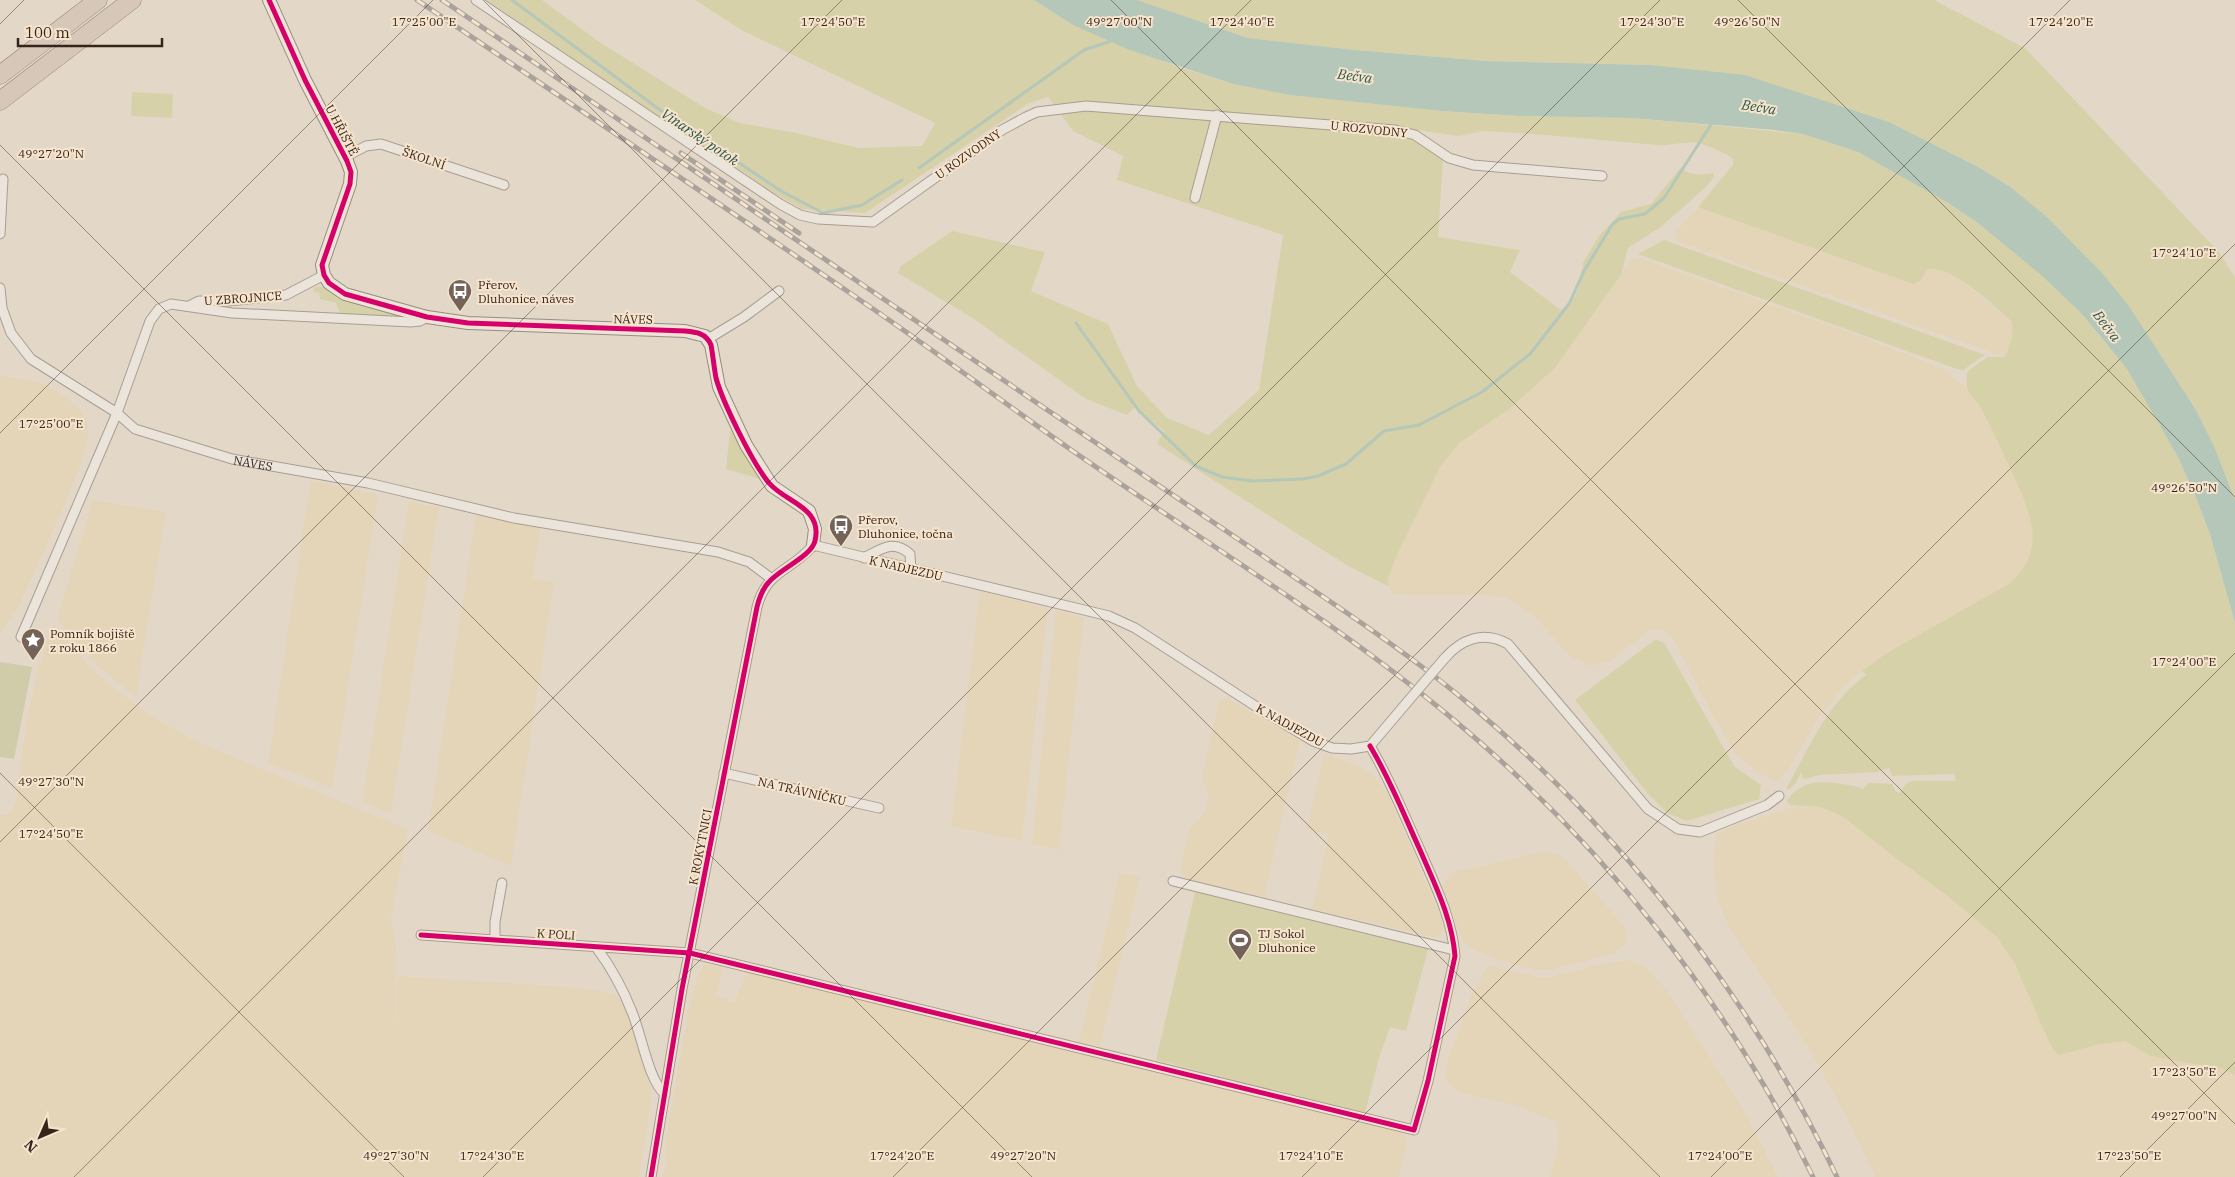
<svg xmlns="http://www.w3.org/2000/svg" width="2235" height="1177" font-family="'IBM Plex Serif',serif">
	<rect width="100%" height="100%" fill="#e3d8c8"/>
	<!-- farmland -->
	<path fill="#e4d5b8" d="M1698,207L1913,284L1920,281L1928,269L1935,268L1954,274L2012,322V338L2005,357L1681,243L1677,240L1676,232Z
		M1639,258L1857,335L1943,369L1967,388L1982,410L2025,500L2031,517L2033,546L2026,567L2017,578L1982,601L1885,654L1862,671L1841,690L1819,717L1786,773L1779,781H1773L1754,770L1735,753L1717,723L1673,639L1664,630L1651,629L1610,661L1590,666L1569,655L1533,615L1507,598L1486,595H1406L1395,593L1388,586V578L1397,555L1440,467L1451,451L1468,435L1509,409L1555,368L1627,266L1631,260Z
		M0,375L40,383L61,393L82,412L87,422L88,438L78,473L48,542L17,610L0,634Z
		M311,480L378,495L340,739L332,785L330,787L268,763Z
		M93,500L166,512L136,697L99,667L57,619Z
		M409,502L439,507L391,814L367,804L364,802L363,798Z
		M476,514L541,526L533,578L554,582L511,866L428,831Z
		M980,591L1048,609L1022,841L951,826Z
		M1056,610L1084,618L1059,850L1032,844Z
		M53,624L89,666L116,690L155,718L190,738L233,757L408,829L391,918L396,944L394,1048L397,981L400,976L582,988L616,995L628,1012L650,1080L651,1103L639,1177H0V815H6L12,810L16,800L26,722L38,669Z
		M1227,698L1300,741L1264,897L1186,879L1180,868L1190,827L1205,813L1209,795L1202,777L1219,702Z
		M1324,753L1364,769L1378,780L1388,794L1439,913L1444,930L1437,938L1312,909L1329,835L1307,829Z
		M1810,805L1821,807L1842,816L1897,859L1945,893L1997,937L2015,964L2061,1055L2095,1045L2125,1041L2151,1056L2223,1069L2235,1075V1177H1875L1851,1126L1814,1057L1728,925L1717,898L1713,861L1716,834L1725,829L1796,806Z
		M1543,851L1558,854L1566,860L1624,926L1628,938L1624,946L1614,953L1554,969L1544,970L1526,968L1495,959L1473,949L1463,942L1443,888V885L1449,876L1456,872Z
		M1120,872L1140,877L1100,1046L1079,1042Z
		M1628,960L1645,967L1664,987L1725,1080L1748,1118L1778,1177H1550L1557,1150L1558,1136L1556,1122L1515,1105L1460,1093L1450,1086L1445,1077L1448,1060L1471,996L1488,966L1539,977H1551L1596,965Z
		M705,964L723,968L716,996L734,1002L747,972L1221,1088L1396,1128L1404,1134L1407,1142L1399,1177H662L666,1167L665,1143L687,1017L698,974Z"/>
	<!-- green -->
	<path fill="#d7d1a9" d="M487,0H542L601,43L705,108L740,123L796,133L859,148L922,146L935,123L743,31L695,0H1034L1073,25L1178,67L1233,84L1290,95L1442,111L1519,116L1632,118L1803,134L1858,152L1950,204L1978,223L2041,275L2080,312L2127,369L2178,457L2195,495L2210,534L2235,623V1075L2223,1069L2151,1056L2125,1041L2095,1045L2061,1055L2057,1054L2050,1044L2015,964L1997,937L1945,894L1897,859L1842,816L1821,807L1790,805L1787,801C1791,794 1800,787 1808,784C1820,780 1852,784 1863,789L1868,783L1892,784L1895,791L1900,793L1905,785L1911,781H1956L1954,774L1892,776L1889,768L1877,772L1819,775L1806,779L1803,778L1801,772L1796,783L1788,790L1787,787C1809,748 1828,702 1866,675L1862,671L1885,654L2009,584C2051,548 2028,507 2009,466C2000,447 1992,428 1982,410C1979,403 1969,395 1967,388C1966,384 1967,377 1967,372L1987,357H2005L2012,338V322C1993,305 1954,266 1928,269L1920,281L1913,284L1698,207L1733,165V159C1728,154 1706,145 1699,143C1685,141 1670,146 1657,145C1599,140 1542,134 1484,131L1458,136L1418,130L1421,144L1443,159L1438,237L1520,250L1510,272L1561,310L1575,296L1579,286L1583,263L1599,236L1621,212L1651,204L1681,167C1690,177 1702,174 1714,173L1713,178L1707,186L1661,227L1628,248L1621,275L1555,368L1509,409L1459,443L1440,467L1397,555L1388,578V586L1348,566L1157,444L1164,431L1135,407L1127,415L1086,399L974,319L898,273L901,266L952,231L1045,252L1031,291L1108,324L1137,386L1167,418L1209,435L1259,390L1283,235L1117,180L1123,156L1073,131L1048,97L1029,103L865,213L802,209L753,181Z
		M1137,0H1934L2025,48L2218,251L2235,277V500L2214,446L2196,410L2129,306L2009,186L1978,167L1889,122L1827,103L1650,65L1486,61L1355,50L1248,38Z
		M132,92L173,94L172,118L131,116Z
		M1664,240L1985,355L1963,370L1957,369L1638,254Z
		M315,287H323L413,317L412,320L341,316L336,303L320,299L319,293L313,292Z
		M730,431H733L760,479L726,469Z
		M1656,639L1665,644L1734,766L1761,785L1759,799L1687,821L1667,813L1648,794L1575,700Z
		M1196,888L1429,946L1406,1031L1390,1027L1379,1058L1365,1113L1156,1060Z"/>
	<!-- cemetery -->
	<path fill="#d0cba9" d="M0,662L32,667L14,759L0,757Z"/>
	<!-- water -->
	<path fill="#b4c7b9" d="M1034,0H1137L1248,38L1355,50L1486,61L1650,65L1745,75L1889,122L1978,167L2009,186L2048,218L2102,273L2129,306L2196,410L2214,446L2235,500V623L2210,534L2195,495L2178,457L2127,369L2101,337L2080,312L2041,275L1978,223L1950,204L1858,152L1803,134L1775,130L1632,118L1519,116L1442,111L1290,95L1233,84L1130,50L1073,25Z"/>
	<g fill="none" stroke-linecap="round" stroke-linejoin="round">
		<!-- stream -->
		<path stroke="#b4c7b9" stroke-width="3" d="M512,0L656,107L781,191L823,213L862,205L902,180
			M919,168L1084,50L1114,40
			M1076,323L1139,411L1196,466L1222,477L1253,481L1303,479L1318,476L1346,464L1384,431L1419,425L1482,392L1530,354L1569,304L1584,271L1612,225L1619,219L1645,214L1664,198L1712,123"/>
		<!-- street casing -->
		<g stroke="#a89d92" stroke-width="11">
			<g id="street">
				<path d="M476,0L780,204L800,215L818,219L873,222L1002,130L1026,117L1037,112L1086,106L1395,130L1415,135L1449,158L1473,165L1602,176"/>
				<path d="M345,157L366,146L381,144L504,185"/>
				<path d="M1195,198L1217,115"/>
				<path d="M0,234L3,179"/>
				<path id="s1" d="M0,288L2,308L11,333L31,359L117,413L135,429L232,459L368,483L514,518L718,552L749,562L772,579"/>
				<path d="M189,306L199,301H228L286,295L324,275"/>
				<path d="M708,339L744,317L779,291"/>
				<path d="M864,558C881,549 893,539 910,554L911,570"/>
				<path d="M21,637L117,413L150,321L159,309L171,304L232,313L411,322L420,321L427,317"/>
				<path d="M1444,659C1461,639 1484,630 1508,644L1648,809L1678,829L1700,832L1767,805L1779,796"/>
				<path d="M724,773L879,808"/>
				<path d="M1173,881L1454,950"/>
				<path d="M421,935L690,953L1414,1130L1428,1081L1455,956C1452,918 1435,885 1420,850C1404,815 1390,779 1370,746"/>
				<path d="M495,940V922L502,883"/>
				<path d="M596,947C611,967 623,989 632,1012C641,1033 649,1082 665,1094"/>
				<path d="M651,1177L682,989L757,607C767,569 793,571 813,545L1109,616L1135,628L1263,711L1313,741L1332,748L1351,749L1370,746L1409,700"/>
			</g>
		</g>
		<!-- secondary casing -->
		<g stroke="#978c82" stroke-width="14">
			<path id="secondary" d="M269,0L305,80L347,161L351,172L350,184L322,265L324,275L329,283L345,294L427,317L468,323L685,331L705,336L711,345L719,387L746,445L772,486L809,511L815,529L813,545"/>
		</g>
		<!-- highway casing -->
		<g stroke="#8d8379" stroke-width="19">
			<path id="highway" d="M0,75L98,0
				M0,101L132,0"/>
		</g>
		<!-- street -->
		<use href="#street" stroke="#ebe4db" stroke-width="9"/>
		<!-- secondary -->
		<use href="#secondary" stroke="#ebe4db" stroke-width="12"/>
		<!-- highway -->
		<use href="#highway" stroke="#d7c7b9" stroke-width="18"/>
		<!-- rail casing -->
		<g stroke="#aaa39c" stroke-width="5">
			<path id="rail" d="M417,0C565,100 715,200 863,302C932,349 999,399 1067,447C1196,537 1334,620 1454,720C1604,845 1728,1002 1813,1177
				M442,0L1331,602C1378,634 1425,667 1469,704C1623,833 1750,996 1837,1177
				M681,153L799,233"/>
		</g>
		<!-- rail -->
		<use href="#rail" stroke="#f6e4cc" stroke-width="3" stroke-dasharray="9" stroke-linecap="butt"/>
		<!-- street-bridge casing -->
		<g stroke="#a89d92" stroke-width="11" stroke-linecap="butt">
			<path id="street-bridge" d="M1409,700L1444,659"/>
		</g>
		<!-- street-bridge -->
		<use href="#street-bridge" stroke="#ebe4db" stroke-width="9"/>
		<!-- cycleway casing -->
		<g stroke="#f6e4cc" stroke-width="8">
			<path id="cycleway" d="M269,0L305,80L347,161L351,172L350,184L322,265L324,275L329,283L345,294L427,317L468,323L685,331C696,332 706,333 711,345C713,356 714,367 716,378C723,403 753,464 769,483C786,503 823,507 815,541C811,557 779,569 768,583C762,590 759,599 757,607L682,989L651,1177
				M421,935L690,953L1414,1130L1428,1081L1455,956C1452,918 1435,885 1420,850C1404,815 1390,779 1370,746"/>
		</g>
		<!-- cycleway -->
		<use href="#cycleway" stroke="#d6006c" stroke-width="5"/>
	</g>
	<!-- ticks -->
	<path fill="none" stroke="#36241b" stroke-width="1" stroke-opacity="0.45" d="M483,0L1660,1177M1111,0L2235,1124M1738,0L2235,497M0,24L24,0M0,145L1032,1177M0,433L433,0M0,773L404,1177M0,842L842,0M74,1177L1251,0M483,1177L1660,0M893,1177L2070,0M1302,1177L2235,244M1711,1177L2235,653M2120,1177L2235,1062"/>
	<!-- icons -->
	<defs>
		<g id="bus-pin" transform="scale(1.25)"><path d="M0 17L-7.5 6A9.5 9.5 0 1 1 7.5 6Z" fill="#736358" stroke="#f6e4cc"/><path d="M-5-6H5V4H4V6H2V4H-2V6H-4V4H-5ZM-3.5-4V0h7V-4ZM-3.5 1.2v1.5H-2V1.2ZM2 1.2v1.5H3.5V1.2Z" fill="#fff"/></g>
		<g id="sight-pin" transform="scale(1.25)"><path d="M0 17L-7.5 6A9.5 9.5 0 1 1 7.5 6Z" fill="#736358" stroke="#f6e4cc"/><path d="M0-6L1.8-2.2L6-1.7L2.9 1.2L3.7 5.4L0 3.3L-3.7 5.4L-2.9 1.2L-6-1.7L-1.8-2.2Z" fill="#fff"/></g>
		<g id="stadium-pin" transform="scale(1.25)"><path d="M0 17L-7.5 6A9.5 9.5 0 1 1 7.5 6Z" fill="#736358" stroke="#f6e4cc"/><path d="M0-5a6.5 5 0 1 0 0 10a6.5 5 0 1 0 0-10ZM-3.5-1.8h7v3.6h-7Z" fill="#fff"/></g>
	</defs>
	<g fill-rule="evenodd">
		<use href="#bus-pin" x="460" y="291"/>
		<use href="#bus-pin" x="841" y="526"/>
		<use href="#sight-pin" x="33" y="640"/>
		<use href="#stadium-pin" x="1240" y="940"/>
	</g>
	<g text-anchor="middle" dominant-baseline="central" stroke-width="4" stroke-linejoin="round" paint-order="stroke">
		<!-- street labels -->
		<g font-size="12" fill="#36241b" stroke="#f6e4cc">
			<text transform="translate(1369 129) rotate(6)">U ROZVODNY</text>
			<text transform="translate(342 130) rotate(62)">U HŘIŠTĚ</text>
			<text transform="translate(968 154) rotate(-35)">U ROZVODNY</text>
			<text transform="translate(424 158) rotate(19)">ŠKOLNÍ</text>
			<text transform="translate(243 298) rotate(-4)">U ZBROJNICE</text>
			<text transform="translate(633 319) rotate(1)">NÁVES</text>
			<text stroke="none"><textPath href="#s1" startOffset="328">NÁVES</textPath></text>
			<text transform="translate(906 568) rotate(13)">K NADJEZDU</text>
			<text transform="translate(1290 725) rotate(29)">K NADJEZDU</text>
			<text transform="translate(802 791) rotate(13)">NA TRÁVNÍČKU</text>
			<text transform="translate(700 847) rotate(-79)">K ROKYTNICI</text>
			<text transform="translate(556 934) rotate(4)">K POLI</text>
		</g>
		<!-- poi labels -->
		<g font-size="12" fill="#36241b" stroke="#f6e4cc" text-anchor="start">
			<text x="478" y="284">Přerov,<tspan x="478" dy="14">Dluhonice, náves</tspan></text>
			<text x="858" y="519">Přerov,<tspan x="858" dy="14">Dluhonice, točna</tspan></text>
			<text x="50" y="633">Pomník bojiště<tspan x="50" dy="14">z roku 1866</tspan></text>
			<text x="1258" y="933">TJ Sokol<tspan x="1258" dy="14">Dluhonice</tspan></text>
		</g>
		<!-- water labels -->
		<g font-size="14" font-style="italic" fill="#29564d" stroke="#f6e4cc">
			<text transform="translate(1355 76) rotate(8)">Bečva</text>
			<text transform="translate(1759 107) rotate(9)">Bečva</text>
			<text transform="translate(700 137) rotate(34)">Vinarský potok</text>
			<text transform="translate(2107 326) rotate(53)">Bečva</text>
		</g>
	</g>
	<g font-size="12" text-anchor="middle" fill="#36241b" stroke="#f6e4cc" stroke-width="4" stroke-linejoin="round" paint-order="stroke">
		<text x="424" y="26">17°25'00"E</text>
		<text x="833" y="26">17°24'50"E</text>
		<text x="1119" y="26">49°27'00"N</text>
		<text x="1242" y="26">17°24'40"E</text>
		<text x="1652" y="26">17°24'30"E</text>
		<text x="1747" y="26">49°26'50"N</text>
		<text x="2061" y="26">17°24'20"E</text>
		<text x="51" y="158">49°27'20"N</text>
		<text x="2184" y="257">17°24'10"E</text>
		<text x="51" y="428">17°25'00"E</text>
		<text x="2184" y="492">49°26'50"N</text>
		<text x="2184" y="666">17°24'00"E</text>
		<text x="51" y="786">49°27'30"N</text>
		<text x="51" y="838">17°24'50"E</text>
		<text x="2184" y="1076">17°23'50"E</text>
		<text x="2184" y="1120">49°27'00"N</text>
		<text x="492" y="1160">17°24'30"E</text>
		<text x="902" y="1160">17°24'20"E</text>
		<text x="1720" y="1160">17°24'00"E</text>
		<text x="2129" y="1160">17°23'50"E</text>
		<text x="396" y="1160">49°27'30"N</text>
		<text x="1023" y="1160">49°27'20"N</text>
		<text x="1311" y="1160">17°24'10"E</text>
	</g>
	<!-- north arrow -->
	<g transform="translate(40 1137) rotate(225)" stroke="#f6e4cc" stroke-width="4" paint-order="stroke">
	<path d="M0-4L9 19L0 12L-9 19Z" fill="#36241b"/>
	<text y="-8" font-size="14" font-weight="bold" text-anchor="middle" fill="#36241b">N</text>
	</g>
	<!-- scale -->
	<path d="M18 38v8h144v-8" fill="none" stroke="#36241b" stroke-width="2.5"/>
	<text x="25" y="38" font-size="15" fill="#36241b" stroke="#f6e4cc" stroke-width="4" paint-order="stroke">100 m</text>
</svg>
